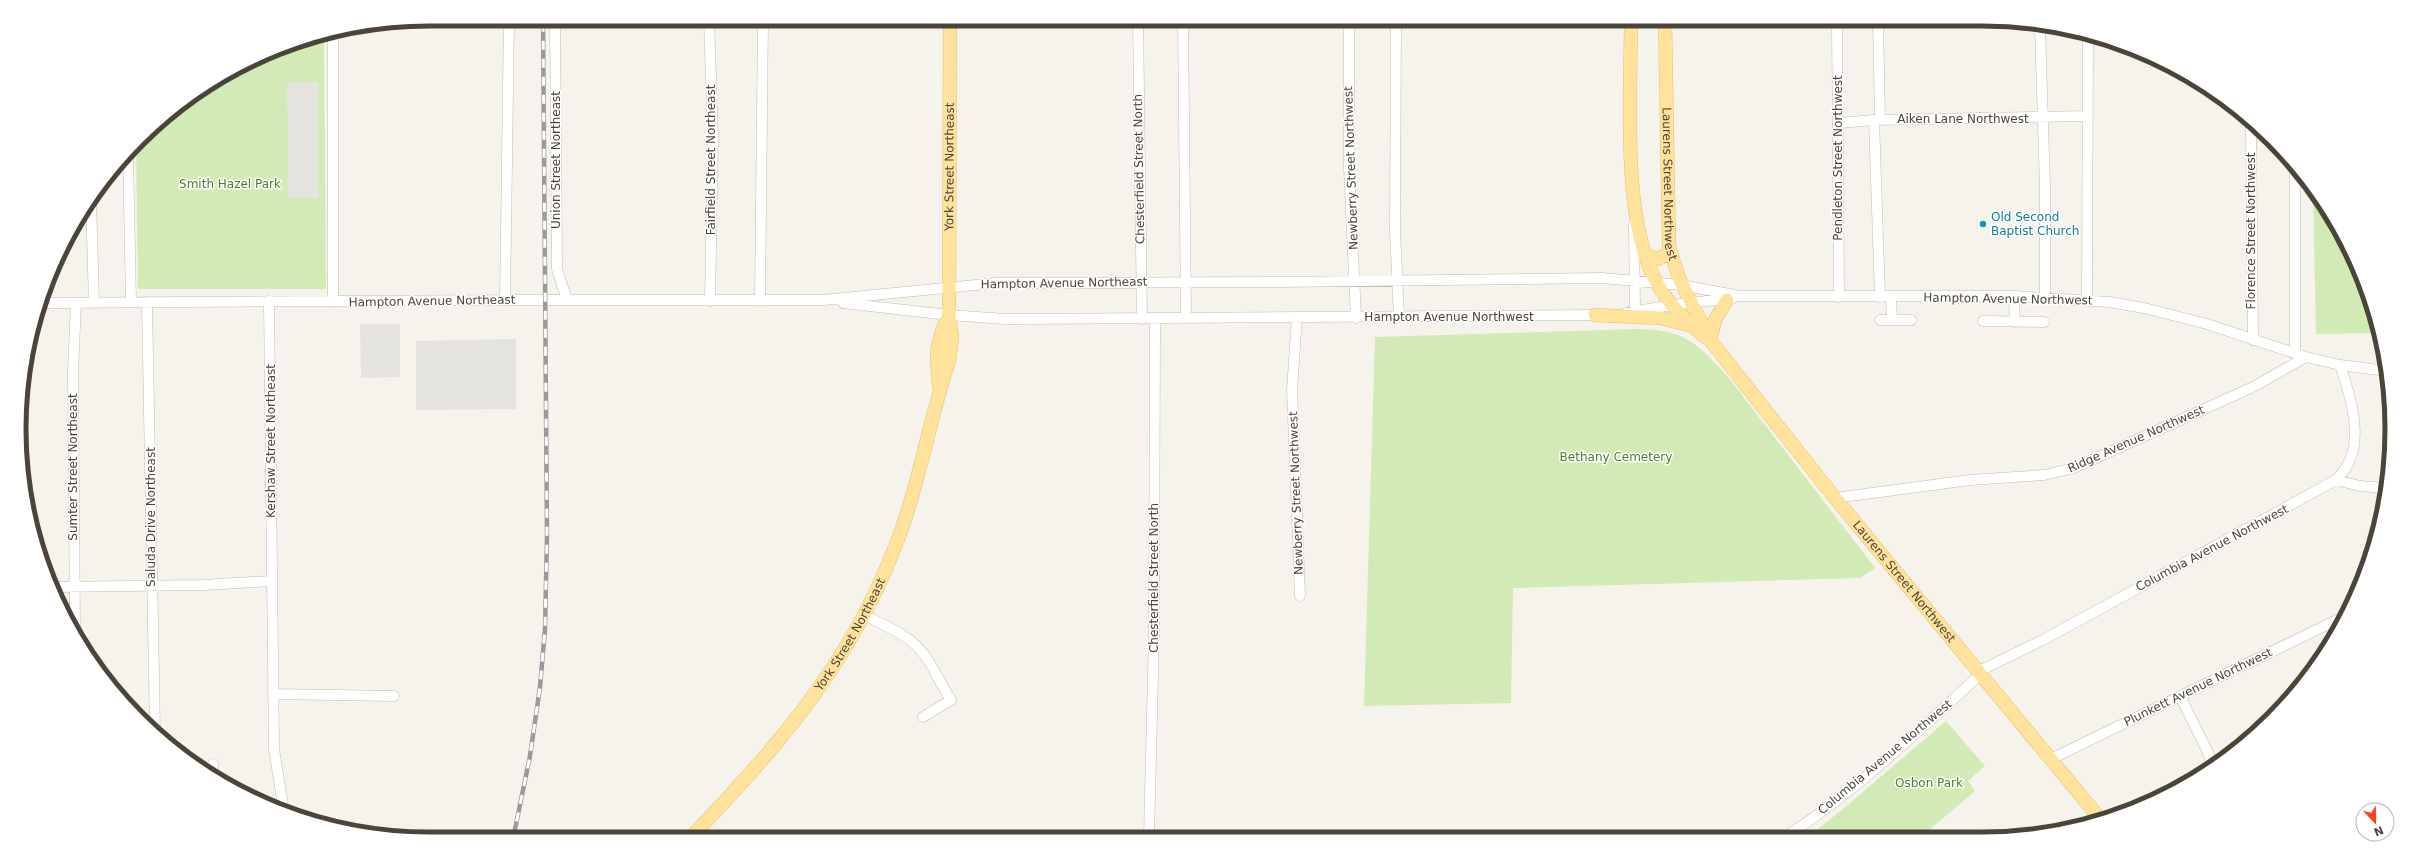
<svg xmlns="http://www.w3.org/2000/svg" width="2411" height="858" font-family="'DejaVu Sans',sans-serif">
	<rect width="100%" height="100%" fill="#f6f3ec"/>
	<!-- green -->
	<path fill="#d2eab5" d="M324,34L326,289H138L136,145C174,104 220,74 271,51C288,43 307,40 324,34Z
		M2313,191L2337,224L2370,297L2379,333L2316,334Z
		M1637,329C1685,329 1698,344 1729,378L1875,568L1860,578L1513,588L1511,703L1364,706L1375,337Z
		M1946,721L1985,766L1968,781L1975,791L1928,831L1931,836H1809L1843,809Z"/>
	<!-- parking -->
	<path fill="#e5e3e0" d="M318,82V198H288L287,82Z
		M360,324H400V377L361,378Z
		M516,339V409L416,410V341Z"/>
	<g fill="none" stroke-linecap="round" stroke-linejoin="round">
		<!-- minor casing -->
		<g stroke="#c2bbae" stroke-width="11">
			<path id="minor" d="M555,19L557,269L567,300
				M709,19L713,137L710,301
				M1138,19L1142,319
				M1183,19L1186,318
				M1349,19V167L1356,318
				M1396,19L1395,231L1399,317
				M1837,19L1839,297
				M1878,19L1880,120
				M2040,27L2045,187V297
				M1874,120L1880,297
				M2251,122L2253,340
				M1839,123L1874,120L2088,116
				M128,154L131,302
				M91,199L94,303
				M1634,225L1635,311
				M2014,296L2015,322
				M1891,297L1892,320
				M505,300L509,19
				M2087,300L2088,33
				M269,301L274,749L284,812
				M760,301L763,19
				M147,302L155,732
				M333,302V32
				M41,303L505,300H823L996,283L1279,282L1602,278L1681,285L1740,296H2014L2109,302L2144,308L2207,324L2306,357L2340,365L2387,371
				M843,303L949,315L1005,319L1602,315
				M1626,313L1672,305L1733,298
				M1297,317L1292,390L1300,596
				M1880,320H1911
				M1983,321L2044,322
				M2295,353V165
				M2336,480L2360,486L2386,488
				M1835,498L1970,480L2044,475L2074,468L2253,387L2306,357
				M51,587L203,585L271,581
				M864,615C886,626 912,636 926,657C935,671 942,686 951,700L923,717
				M75,632L73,371L76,303
				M1979,671L2041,641L2336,480C2368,450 2352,402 2340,365
				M273,694L394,696
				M2180,696L2213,763
				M2051,759L2345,616
				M213,764V776
				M1787,836C1857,790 1919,730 1981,674
				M1149,837L1154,634L1155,318"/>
		</g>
		<!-- major casing -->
		<g stroke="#e6c16a" stroke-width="14">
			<g id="major">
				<path d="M1631,19C1631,91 1621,222 1657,283C1669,305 1686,321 1705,337"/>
				<path id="s1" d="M1665,19L1669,246L1679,278L1710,340L1835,498L2101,820"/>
				<path d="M1645,255L1657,259L1671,253"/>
				<path d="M1595,315L1660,318L1689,325"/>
				<path d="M1710,340L1715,320L1727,300"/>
				<path d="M939,386C936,356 935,342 949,315"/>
				<path id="s2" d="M690,838C775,750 847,668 893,552C918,491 928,424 949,361L952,338L949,315L950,19"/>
			</g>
		</g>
		<!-- minor -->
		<use href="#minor" stroke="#fff" stroke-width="10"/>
		<!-- major -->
		<use href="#major" stroke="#ffe39c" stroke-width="13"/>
		<!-- rail casing -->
		<g stroke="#9a9a9a" stroke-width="4.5">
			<path id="rail" d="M513,839L530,756L540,687L545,629L547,536L543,19"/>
		</g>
		<!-- rail -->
		<use href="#rail" stroke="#fff" stroke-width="3" stroke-dasharray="9" stroke-linecap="butt"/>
	</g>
	<!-- markers -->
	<circle fill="#0f9aa8" stroke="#fff" stroke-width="1.5" cx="1983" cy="224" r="4"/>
	<g text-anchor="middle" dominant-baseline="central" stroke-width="3" stroke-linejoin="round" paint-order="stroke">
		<!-- street labels -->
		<g font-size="12" fill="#4b4439" stroke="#fff">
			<text x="1963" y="119">Aiken Lane Northwest</text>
			<text transform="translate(1838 158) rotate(-90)">Pendleton Street Northwest</text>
			<text transform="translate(556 160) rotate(-90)">Union Street Northeast</text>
			<text transform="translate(711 160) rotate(-90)">Fairfield Street Northeast</text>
			<text stroke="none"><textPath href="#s2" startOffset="747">York Street Northeast</textPath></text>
			<text transform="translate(1351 168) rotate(-92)">Newberry Street Northwest</text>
			<text transform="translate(1139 169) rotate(-91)">Chesterfield Street North</text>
			<text stroke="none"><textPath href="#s1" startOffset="165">Laurens Street Northwest</textPath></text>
			<text transform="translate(2251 231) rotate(-90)">Florence Street Northwest</text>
			<text transform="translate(1064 283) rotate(-1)">Hampton Avenue Northeast</text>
			<text transform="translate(2008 299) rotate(1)">Hampton Avenue Northwest</text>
			<text transform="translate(432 301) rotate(-1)">Hampton Avenue Northeast</text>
			<text x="1449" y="317">Hampton Avenue Northwest</text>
			<text transform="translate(2136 439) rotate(-24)">Ridge Avenue Northwest</text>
			<text transform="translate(271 441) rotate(-90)">Kershaw Street Northeast</text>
			<text transform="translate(73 467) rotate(-90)">Sumter Street Northeast</text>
			<text transform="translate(1296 493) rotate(-92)">Newberry Street Northwest</text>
			<text transform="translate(151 517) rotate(-90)">Saluda Drive Northeast</text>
			<text transform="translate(2212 548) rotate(-28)">Columbia Avenue Northwest</text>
			<text transform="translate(1154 578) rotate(-90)">Chesterfield Street North</text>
			<text stroke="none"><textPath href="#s1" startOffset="640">Laurens Street Northwest</textPath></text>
			<text stroke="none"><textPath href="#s2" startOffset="260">York Street Northeast</textPath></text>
			<text transform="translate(2198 687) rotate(-26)">Plunkett Avenue Northwest</text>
			<text transform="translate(1885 757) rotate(-40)">Columbia Avenue Northwest</text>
		</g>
		<!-- park labels -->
		<g font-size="12" fill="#4a7f2a" stroke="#fff">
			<text x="230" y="184">Smith Hazel Park</text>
			<text x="1616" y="457">Bethany Cemetery</text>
			<text x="1929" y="783">Osbon Park</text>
		</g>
		<!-- culture labels -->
		<g font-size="12" fill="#0d838f" stroke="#fff" text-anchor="start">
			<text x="1991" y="217">Old Second<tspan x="1991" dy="14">Baptist Church</tspan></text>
		</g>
	</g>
	<!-- crop -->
	<path d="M0 0H2411V858H0ZM429 26H1982A403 403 0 0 1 2385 429V429A403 403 0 0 1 1982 832H429A403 403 0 0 1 26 429V429A403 403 0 0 1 429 26Z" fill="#fff" fill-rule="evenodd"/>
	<path fill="none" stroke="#4b4439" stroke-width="5" d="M429 26H1982A403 403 0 0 1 2385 429V429A403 403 0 0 1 1982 832H429A403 403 0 0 1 26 429V429A403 403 0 0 1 429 26Z"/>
	<!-- north arrow -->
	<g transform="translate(2375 822) rotate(158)"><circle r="19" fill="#ffffff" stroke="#b7b4b0"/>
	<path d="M0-3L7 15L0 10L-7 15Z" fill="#fc3f1d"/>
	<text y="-6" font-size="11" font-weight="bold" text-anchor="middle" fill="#4b4439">N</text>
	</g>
</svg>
